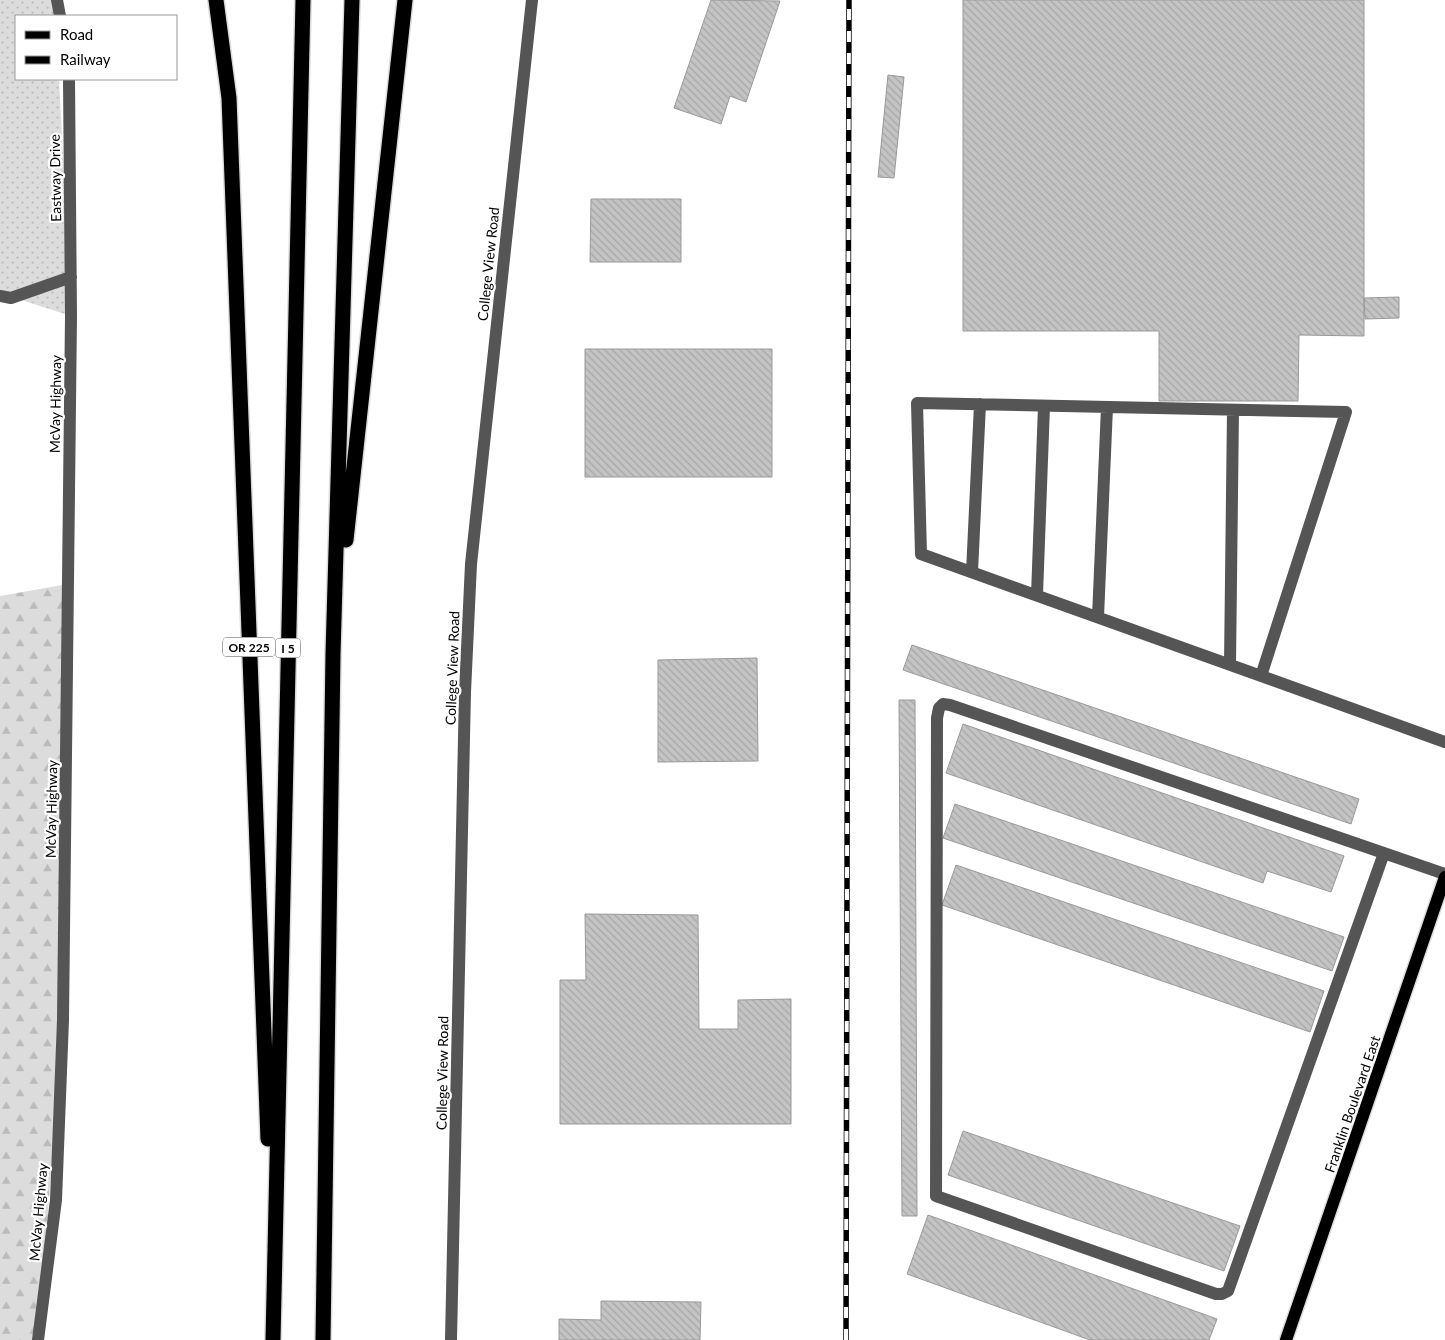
<svg xmlns="http://www.w3.org/2000/svg" width="1445" height="1340" font-family="Lato,sans-serif">
	<defs>
		<pattern id="grass-dots" width="8" height="8" patternUnits="userSpaceOnUse" patternTransform="scale(1.25)"><rect width="8" height="8" fill="#dcdcdc"/><path d="M2 2h.1M6 6h.1" fill="none" stroke="#bbb" stroke-width="1.8" stroke-linecap="round"/></pattern>
		<pattern id="forest-firs" width="22" height="20" patternUnits="userSpaceOnUse" patternTransform="scale(1.25)"><rect width="22" height="20" fill="#dcdcdc"/><path d="M5 1l3.5 6h-7zM16 11l3.5 6h-7z" fill="#bbb"/></pattern>
		<pattern id="building-back-hatch" width="6" height="6" patternUnits="userSpaceOnUse" patternTransform="scale(1.25)"><rect width="6" height="6" fill="#c4c4c4"/><path d="M-1 5l2 2M0 0l6 6M5-1l2 2" fill="none" stroke="#a7a7a7"/></pattern>
	</defs>
	<rect width="100%" height="100%" fill="#fff"/>
	<!-- grass -->
	<path fill="url(#grass-dots)" d="M0,0H55L56,16H16V79H59L71,316L0,293Z"/>
	<!-- forest -->
	<path fill="url(#forest-firs)" d="M68,584L63,1020L38,1340H0V596Z"/>
	<!-- building -->
	<path fill="url(#building-back-hatch)" stroke="#999" d="M711,0L780,1L746,102L730,96L721,124L674,108Z
		M963,0H1364V336L1299,335L1298,401H1159V331H963Z
		M888,75L904,77L894,178L878,177Z
		M591,199H681V262H590Z
		M1399,297V318L1365,319L1364,298Z
		M585,349H772V477H585Z
		M912,645L1359,799L1351,824L903,670Z
		M757,658L758,761L658,762V660Z
		M899,700H915L917,1216H902Z
		M963,724L1344,856L1331,892L1267,871L1263,883L946,773Z
		M955,804L1344,937L1332,971L943,838Z
		M956,865L1324,991L1310,1032L942,905Z
		M585,914L698,915L699,1029H738V1000L791,999V1124H560V980H586Z
		M963,1131L1240,1226L1224,1271L948,1175Z
		M928,1215L1217,1319L1209,1340H1090L907,1274Z
		M601,1301L701,1302L700,1340H559V1319L601,1320Z"/>
	<g fill="none" stroke-linecap="round" stroke-linejoin="round">
		<!-- major casing -->
		<g stroke="#dbdbdb" stroke-width="15">
			<path id="major" d="M1286,1340L1445,877"/>
		</g>
		<!-- highway casing -->
		<g stroke="#dbdbdb" stroke-width="18">
			<path id="highway" d="M216,0L229,98L268,1139
				M346,540L405,0
				M273,1340L303,0
				M323,1340L333,654L352,0"/>
		</g>
		<!-- minor -->
		<path stroke="#555" stroke-width="12" d="M57,0L60,16
			M0,296L11,298L71,277
			M972,572L980,404
			M1037,595L1044,406
			M1098,617L1107,407
			M1230,664L1233,410
			M1261,676L1346,412L917,403L921,554L1445,742
			M1384,853L1228,1291L1222,1294H1216L936,1196L937,718L939,708L943,704L950,705L1343,839L1445,874
			M38,1340L56,1200L63,1020L71,316L69,79
			M451,1340L465,692L471,564L532,0"/>
		<!-- major -->
		<use href="#major" stroke="#000" stroke-width="12"/>
		<!-- highway -->
		<use href="#highway" stroke="#000" stroke-width="15"/>
		<!-- rail casing -->
		<g stroke="#000" stroke-width="5.5">
			<path id="rail" d="M846,1340L849,0"/>
		</g>
		<!-- rail -->
		<use href="#rail" stroke="#fff" stroke-width="4" stroke-dasharray="11" stroke-linecap="butt"/>
	</g>
	<g text-anchor="middle" dominant-baseline="central" stroke-width="4.5" stroke-linejoin="round" paint-order="stroke">
		<!-- shield labels -->
		<g fill="#fff" stroke="#4c4c4c" stroke-width="1">
			<rect x="223" y="637.5" width="52" height="19" rx="4"/>
			<rect x="275.5" y="638.5" width="25" height="19" rx="4"/>
		</g>
		<g font-size="12" font-weight="bold" fill="#000">
			<text x="249" y="647">OR 225</text>
			<text x="288" y="648">I 5</text>
		</g>
		<!-- street labels -->
		<g font-size="14" fill="#000" stroke="#fff">
			<text transform="translate(55 178) rotate(-91)">Eastway Drive</text>
			<text transform="translate(488 264) rotate(-84)">College View Road</text>
			<text transform="translate(55 404) rotate(-89)">McVay Highway</text>
			<text transform="translate(452 668) rotate(-88)">College View Road</text>
			<text transform="translate(51 809) rotate(-89)">McVay Highway</text>
			<text transform="translate(442 1073) rotate(-89)">College View Road</text>
			<text transform="translate(1352 1104) rotate(-71)">Franklin Boulevard East</text>
			<text transform="translate(38 1212) rotate(-85)">McVay Highway</text>
		</g>
	</g>
	<!-- legend -->
	<rect x="15" y="15" width="162" height="65" fill="#ffffff" stroke="#999999"/>
	<rect x="25" y="31" width="25" height="8" fill="#000000" stroke="#999999"/>
	<text x="60" y="40" font-size="15" fill="#000000">Road</text>
	<rect x="25" y="56" width="25" height="8" fill="#000000" stroke="#999999"/>
	<text x="60" y="65" font-size="15" fill="#000000">Railway</text>
</svg>
